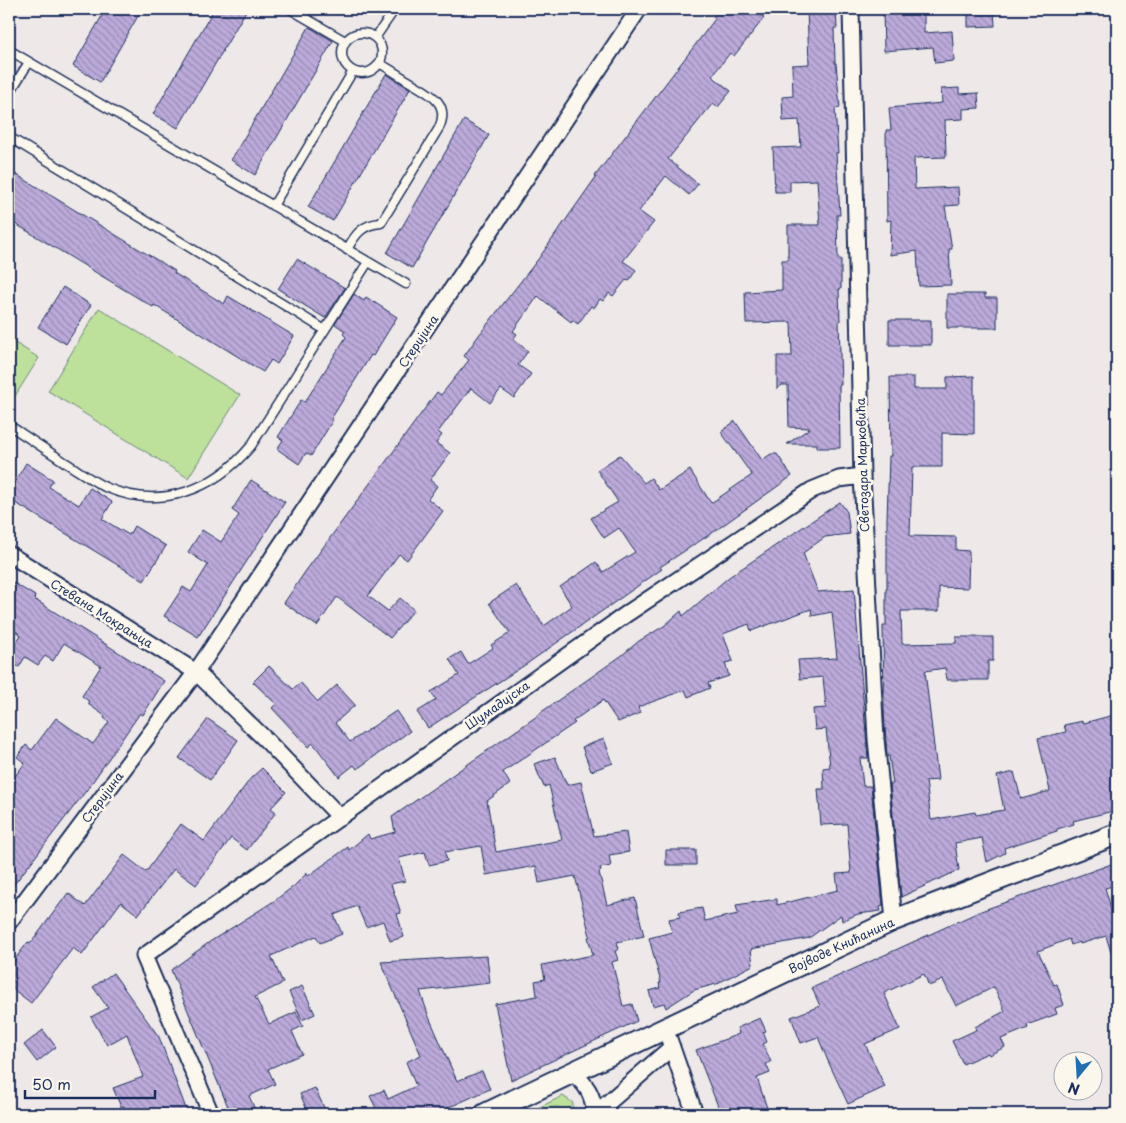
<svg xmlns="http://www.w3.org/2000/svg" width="1126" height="1123" font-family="'Playpen Sans',sans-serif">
	<defs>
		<pattern id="park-crowns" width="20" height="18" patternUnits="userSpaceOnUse" patternTransform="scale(1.25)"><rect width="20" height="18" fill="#bde09a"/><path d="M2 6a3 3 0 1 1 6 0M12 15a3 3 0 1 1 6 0" fill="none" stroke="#a2c087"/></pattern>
		<pattern id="building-back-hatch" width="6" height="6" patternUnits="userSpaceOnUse" patternTransform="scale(1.25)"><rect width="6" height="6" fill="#bcaada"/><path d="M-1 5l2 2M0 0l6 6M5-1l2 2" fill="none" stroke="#988bb4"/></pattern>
	</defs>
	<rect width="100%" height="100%" fill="#eee8e8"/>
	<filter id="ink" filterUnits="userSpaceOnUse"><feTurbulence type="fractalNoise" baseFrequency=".02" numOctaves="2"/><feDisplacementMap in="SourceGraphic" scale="10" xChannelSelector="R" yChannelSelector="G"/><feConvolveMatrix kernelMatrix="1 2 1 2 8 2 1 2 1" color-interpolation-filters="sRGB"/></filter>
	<g filter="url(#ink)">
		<!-- park -->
		<path fill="url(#park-crowns)" stroke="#6c887c" d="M563,1096L573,1103L572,1114H525Z"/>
		<!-- pitch -->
		<path fill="#bde09a" stroke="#6c887c" d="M99,308L240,395L188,478L48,391Z
			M9,339L39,358L15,396L9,392Z"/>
		<!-- building -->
		<path fill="url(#building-back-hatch)" stroke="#1b2f5e" d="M106,9H142L100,82L73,66Z
			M214,9H247L178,128L153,114Z
			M720,9H752L764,18L734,56L730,53L712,76L731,91L718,107L713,103L668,159L698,184L689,195L666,176L639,211L654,222L623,261L636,270L629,281L626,280L613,296L609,293L603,301L600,299L594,308L591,306L578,324L572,320L571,322L538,296L513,331L517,334L513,339L528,351L518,365L531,374L514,398L501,389L490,403L471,388L438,432L442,435L436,443L450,453L430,480L437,486L428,499L443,511L407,560L399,554L368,596L388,611L400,598L414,610L390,638L337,597L317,626L284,603L305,572L437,392L441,395L469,360L464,356L479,335L539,258L596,177L595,176L715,19L713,17Z
			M807,9H836L837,28H834L835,63H836L840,108L835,109L838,153H836L840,215H837L838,259H841V289H839L840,321H839L841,385H839L840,448H817V444H787L810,428L789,427L788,385H782L777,389V356H792L791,322L746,323L745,292L782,290V260H788V225H820L817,180L790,181V192H775L773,148L801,147L799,120L783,121L782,97L793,96L792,65L809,64Z
			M883,9H924V33L952,31L954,61L935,63L933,47L884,51Z
			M968,9H994L995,26L968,27Z
			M309,27L333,41L255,175L231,160Z
			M386,74L410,89L333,221L308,207Z
			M959,88V94L978,93L979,108L963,109V119L945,120L946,157L914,158L915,189L958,187L959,205L945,206L952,249H949L951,285L919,286L917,251L890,255L891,220L887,221L886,130H891L889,108L942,103L941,89Z
			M464,120L489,135L412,268L387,253Z
			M9,170L175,271L174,273L224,304L228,296L294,336L277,364L271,360L263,372L154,305L153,307L9,220Z
			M297,259L345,288L325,318L278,289Z
			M63,287L91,305L66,344L38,327Z
			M354,294L364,301L366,297L397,317L373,356L371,355L331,419L333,420L311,456L306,453L299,464L277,449L283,440L278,437L301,400L305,402L346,337L343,334L345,331L335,324Z
			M947,294H985V298H997V328H947Z
			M889,320H931V345H889Z
			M974,376V434L942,433V467H912L910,536L956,537V550L969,551L968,588L939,587V611H901L902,644L956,643V637H993V661H988V680H947L945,668L925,671L938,780L926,781L931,820L975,812L976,815L1004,810L997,776L1014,772L1021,799L1050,791L1038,738L1066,732L1064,725L1083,721L1084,723L1117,714V810L1073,821L1074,824L1057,829V831L1004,848L1005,853L987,862L982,838L955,843L959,870L901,897L890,784H893L889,756H887L884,711L883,626H886V589H887V520L889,456H891L890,377H914V389H947V377Z
			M735,421L762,460L771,454H777L792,476L715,531L660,567L662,569L528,663L428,728L417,712L436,700L431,692L459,675L449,659L461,652L468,664L493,648L491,645L510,633L489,603L516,585L544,626L572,606L560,587L596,562L603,572L635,552L619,528L604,538L591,518L618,502L597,470L620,455L644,483L651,478L659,490L690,470L711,503L752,475L721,432Z
			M26,463L53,480L49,487L79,505L90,488L112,502L102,519L129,535L134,526L166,546L144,581L9,499V492Z
			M251,480L285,502L198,637L164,616L183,587L191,592L208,565L188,552L202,530L221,542L239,515L232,510Z
			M840,502L847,512L850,534L825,537L803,553L818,592L854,589L868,758H860L863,786H871L883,906L880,907L881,911L858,914L842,921L841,915L809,938L751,949L753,965L720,982V983L694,990L666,1008L664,1003L653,1006L649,991L660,988L659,983H661L649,938L672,932L669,919L680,917L679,912L702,908L705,921L738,914L736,905L777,899V905L838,890L836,874L851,873L847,824L821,825L818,789H824L823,768L830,767L826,729L815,730L813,709L826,708L823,677L800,679L798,660L837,658L832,612L812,616L811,609L751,631L749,624L723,634L733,661L725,663L729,676L708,683L710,688L688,697L685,690L638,707L640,713L618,722L603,700L573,721L575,723L503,772L510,784L487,801L496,852L562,840L549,785L544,787L534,764L555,757L567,785L581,782L594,836L626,832L629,852L609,855L611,866L600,868L601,871L599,872L607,905L635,898L644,936L617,942L619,949L615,951L618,960L612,962L623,1006L632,1004L637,1021L511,1080L495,1004L537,996L535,981L545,979L542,965L593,955L588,937L590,936L575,876L539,883L536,866L486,875L481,846L445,852L447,861L429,865L425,852L399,858L405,881L391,884L401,913L397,914L404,937L390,941L383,921L366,927L357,906L334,915L342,934L320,943L316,936L271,956L283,983L255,997L269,1024L296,1012L303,1026L292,1031L302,1054L268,1069L275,1084L249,1096L257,1114H231L171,970L211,941L274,901L294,886L307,873L308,876L348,847L349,850L368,834L370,839L395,832L392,817L540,714V713L621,656L639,641L664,626L681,611L683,616L729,577Z
			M9,580L35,596L34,599L164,681L143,715L140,713L89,787L9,891V784L25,763L17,757L26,745L32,750L56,718L93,744L109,722L104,718L105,716L88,704L90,702L82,696L101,666L64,643L53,661L45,656L38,665L25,657L19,667L9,661V654L21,635L9,627Z
			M269,666L293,689L300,682L318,702L337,685L355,705L335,723L350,742L396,711L410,731L357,769L354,765L339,777L313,743L308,747L272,708L276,704L253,682Z
			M208,719L238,740L210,780L179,758Z
			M604,739L613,763L591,771L582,747Z
			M262,768L286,792L271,808L276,812L247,850L231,838L196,885L174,869L138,915L121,902L82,955L73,948L31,1003L9,986V967L28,942L31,943L68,893L85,906L124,855L146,872L181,824L204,841L251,778Z
			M666,850H696V865H666Z
			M1117,862V885L1105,888L1117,928V962H1114L1106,936L1080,944V942L1071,945L1069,939L1038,951L1054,985L1057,984L1064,1005L1055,1008L1057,1014L1027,1025L1028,1028L1001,1039L1005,1047L989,1055L988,1053L963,1064L952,1041L976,1030L975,1027L1005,1011L994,987L956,1006L943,980L929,986L924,974L884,993L900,1029L865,1044L885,1087L848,1104L828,1061L818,1037L801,1043L791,1017L820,1006L812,988L981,911Z
			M487,956L490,983L420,991L429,1017L457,1081L482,1071L490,1089L434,1114H379L370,1096L384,1090L388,1099L416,1086L406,1062L421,1055L381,962Z
			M113,973L159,1037L188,1114H127L124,1106L121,1107L113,1088L143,1077L127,1034L107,1045L91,1017L108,1008L93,987Z
			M302,986L315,1014L302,1020L289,992Z
			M760,1018L766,1031L763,1032L767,1042L763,1044L771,1062L766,1064L770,1073L757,1078L769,1114H721L696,1050L739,1034L737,1028Z
			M43,1030L56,1047L37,1062L24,1045Z
			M315,1088L320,1099L327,1114H309L300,1094Z"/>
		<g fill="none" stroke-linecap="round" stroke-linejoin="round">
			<!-- lane casing -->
			<g stroke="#1b2f5e" stroke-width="11">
				<path id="lane" d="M290,9L345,41
					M342 53a20 20 0 1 1 40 0a20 20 0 1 1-40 0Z
					M375,38L395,9
					M9,50L406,284
					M9,94L29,62
					M9,137L325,330
					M273,206L353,71
					M347,250C355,234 363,224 381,223L439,128C451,102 428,93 410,82C400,76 390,69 379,63
					M9,425C28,438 47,450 66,463C79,471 91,480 105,487C161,511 214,490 251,446L368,262"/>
			</g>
			<!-- street casing -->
			<g stroke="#1b2f5e" stroke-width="19">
				<path id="street" d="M851,9L862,476L876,739L894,920
					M9,554L196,672L266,740L339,816
					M9,922L196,672L639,9
					M669,1039L695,1114
					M571,1072C587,1084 593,1095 595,1114
					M211,1114L144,956L628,613L812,490L839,479L862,476
					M595,1114L672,1047"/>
			</g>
			<!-- secondary casing -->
			<g stroke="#1b2f5e" stroke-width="24">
				<path id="secondary" d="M485,1114L894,920L1117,834"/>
			</g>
			<!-- lane -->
			<use href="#lane" stroke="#fbf7ec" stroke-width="8"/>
			<!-- street -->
			<use href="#street" stroke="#fbf7ec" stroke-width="15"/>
			<!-- secondary -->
			<use href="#secondary" stroke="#fbf7ec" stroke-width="20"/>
		</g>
	</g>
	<g text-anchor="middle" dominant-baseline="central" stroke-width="5" stroke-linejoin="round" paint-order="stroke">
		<!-- street labels -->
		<g font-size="12" fill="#1b2f5e" stroke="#fbf7ec">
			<text transform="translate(418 341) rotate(-56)">Стеријина</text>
			<text transform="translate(862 465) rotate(-92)">Светозара Марковића</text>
			<text transform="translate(102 613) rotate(32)">Стевана Мокрањца</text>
			<text transform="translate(497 705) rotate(-35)">Шумадијска</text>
			<text transform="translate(102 797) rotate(-53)">Стеријина</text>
			<text transform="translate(841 945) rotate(-25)">Војводе Книћанина</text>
		</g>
	</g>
	<!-- margin -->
	<rect width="1126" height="1123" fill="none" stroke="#fbf7ec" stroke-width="30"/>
	<rect x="15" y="15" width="1096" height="1093" fill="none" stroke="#1b2f5e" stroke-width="2" filter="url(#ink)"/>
	<!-- north arrow -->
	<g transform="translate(1078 1076) rotate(198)"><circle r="24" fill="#fbf7ec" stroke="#a1a7b3"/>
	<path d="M0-4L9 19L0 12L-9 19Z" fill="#1f6fb2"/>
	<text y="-8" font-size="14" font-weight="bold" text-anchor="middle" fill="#1b2f5e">N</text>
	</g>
	<!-- scale -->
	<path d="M25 1090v8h130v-8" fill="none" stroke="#1b2f5e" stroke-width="2.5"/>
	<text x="32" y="1090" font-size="15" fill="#1b2f5e" stroke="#fbf7ec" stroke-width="4" paint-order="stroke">50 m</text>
</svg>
